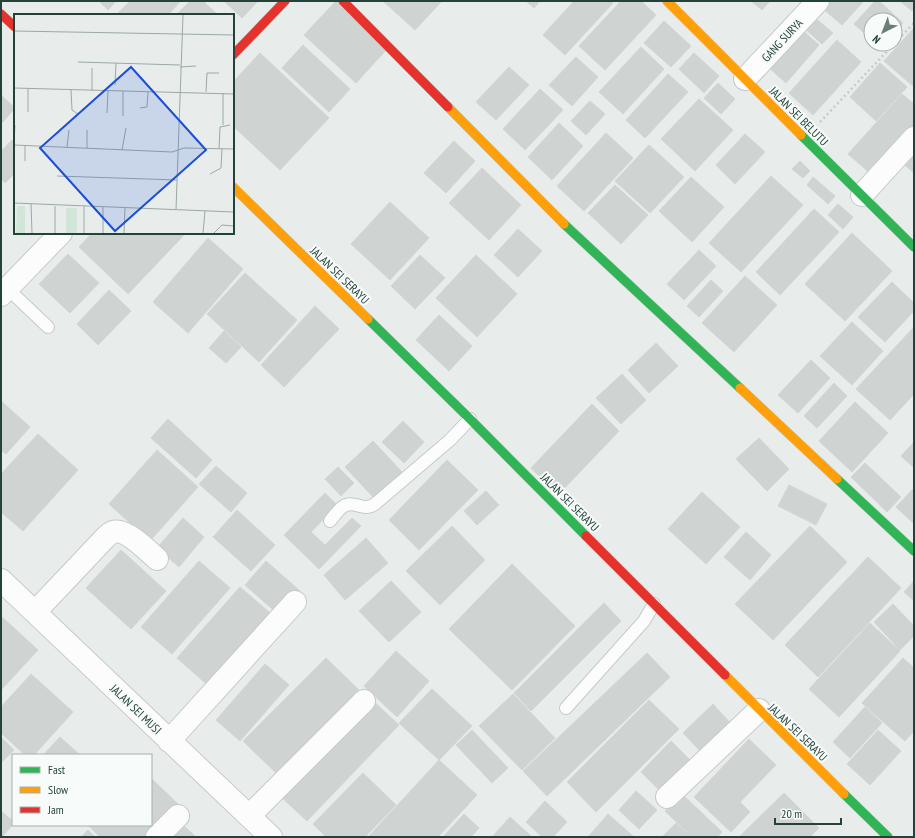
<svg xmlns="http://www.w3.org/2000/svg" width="915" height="838" font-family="'PT Sans Narrow',sans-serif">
	<rect width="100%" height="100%" fill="#e8edeb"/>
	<!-- building -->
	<path fill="#cfd4d2" stroke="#d1d6d4" d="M99,1H116L108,10Z
		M130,1H181L168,15H116Z
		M190,1H203L218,15H176Z
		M224,1H258L242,18Z
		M336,1L388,48L356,83L304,35Z
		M383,1H442L415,30Z
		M526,1H540L534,8Z
		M574,1H611L613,3L565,55L543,35Z
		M621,1H641L656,15L605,70L579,46Z
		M751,1H770L762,10Z
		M828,1H864L842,25L822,8Z
		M875,1H879L903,23L895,32V20H871V39L854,24Z
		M900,1H914V9L912,11Z
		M814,17L833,33L822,44L804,28Z
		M664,21L691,46L671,67L644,43Z
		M914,28V87L884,61Z
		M802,30L819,45L786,83L768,67Z
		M837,40L861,62L813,115L789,93Z
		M303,45L350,89L329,112L282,68Z
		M641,47L664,69L623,114L599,92Z
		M260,53L329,118L280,170L233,126V82Z
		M694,53L719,76L704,93L679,69Z
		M576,57L598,77L572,106L549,85Z
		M880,63L907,87L876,121L850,97Z
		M509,67L529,85L496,120L476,102Z
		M668,74L688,92L645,138L626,120Z
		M718,83L735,99L721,114L704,98Z
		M540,89L563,110L525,150L503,129Z
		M902,94L914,104V126L871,174L848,154Z
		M1,95L15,108L1,124Z
		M699,99L733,130L695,171L661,139Z
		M590,101L605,114L586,135L571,121Z
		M559,123L583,146L552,180L528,157Z
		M606,133L633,158L584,211L557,186Z
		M745,134L765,152L735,184L716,165Z
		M12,140L15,143V173L5,183L1,179V151Z
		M454,141L475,161L446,193L424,173Z
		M914,143V173L899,160Z
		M649,145L684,177L650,213L615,181Z
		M800,161L810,171L803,178L792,169Z
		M482,168L521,205L489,240L449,203Z
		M771,176L803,205L741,272L709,243Z
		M691,177L724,207L692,242L659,211Z
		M813,177L835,196L828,204L807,185Z
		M615,185L648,215L621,244L588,213Z
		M390,202L429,238L390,280L351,244Z
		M838,204L853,217L843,229L828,215Z
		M814,209L839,232L780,295L756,272Z
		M518,229L542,251L518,277L494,255Z
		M92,233H186L128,294L79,247Z
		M852,233L892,271L845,321L805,284Z
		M208,238L243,269L188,333L153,302Z
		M699,250L716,266L684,300L667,284Z
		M68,254L99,283L70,313L39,284Z
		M420,255L445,278L415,309L391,286Z
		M476,255L517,294L477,337L436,298Z
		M245,273L297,320L259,362L207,314Z
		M745,276L777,305L734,352L702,323Z
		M711,280L723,291L699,317L687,306Z
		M892,282L914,303V311L885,342L858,317Z
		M109,290L131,311L98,345L77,324Z
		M315,306L339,329L284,387L261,365Z
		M439,315L472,346L449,371L416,340Z
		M852,322L883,351L852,385L820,356Z
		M914,327V394L890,420L856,389Z
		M224,331L241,347L226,363L209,348Z
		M656,343L678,366L649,393L628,370Z
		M811,360L830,378L798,413L778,395Z
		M622,374L646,400L621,424L596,398Z
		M834,383L847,396L817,428L804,416Z
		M1,401L30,427L6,454L1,450Z
		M855,402L888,433L852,472L819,441Z
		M592,404L619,431L558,495L531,468Z
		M168,419L212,460L196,478L151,438Z
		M403,421L424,442L404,463L382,442Z
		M38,434L78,470L23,531L1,512V474Z
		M759,438L789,469L767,491L736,459Z
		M373,441L402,472L374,498L345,467Z
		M914,442V468L901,456Z
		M157,450L198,487L150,541L109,504Z
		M447,460L478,490L419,550L389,520Z
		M865,463L901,497L887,512L851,477Z
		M216,466L247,493L231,512L199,484Z
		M338,467L354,483L341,496L325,479Z
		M789,485L827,504L816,525L778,506Z
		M914,488V524L896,507Z
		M486,491L499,505L477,525L464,511Z
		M702,492L740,527L706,564L668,529Z
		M325,493L337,505L311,532L325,545L352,518L361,526L319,569L284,535Z
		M237,510L275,545L251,571L213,537Z
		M183,518L204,537L179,567L157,548Z
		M452,526L485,560L440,605L406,571Z
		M810,526L847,562L773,640L735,604Z
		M746,532L771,555L750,580L724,557Z
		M366,538L388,563L345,600L324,575Z
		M121,550L166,591L131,629L86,588Z
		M868,557L901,588L818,677L785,645Z
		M199,561L230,588L172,654L141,627Z
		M266,561L300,591L279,615L245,585Z
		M512,564L575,626L512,690L449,629Z
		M391,581L421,612L389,642L359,611Z
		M914,581V601L904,592Z
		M240,587L276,618L212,689L177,658Z
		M604,603L621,621L531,711L514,693Z
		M893,604L914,626V636L900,650L874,622Z
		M1,616L38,650L1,690Z
		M870,623L900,651L839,717L809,689Z
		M396,651L429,681L397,717L364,686Z
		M647,653L670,677L547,796L523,771Z
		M326,658L363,694L280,777L243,741Z
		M903,658L914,668V698L889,727L862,703Z
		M265,664L289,685L240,741L216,720Z
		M31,674L73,712L34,755H25L1,733V707Z
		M432,689L472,726L439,760L399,723Z
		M513,694L555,738L522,770L479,726Z
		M914,698V731L905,741L889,727Z
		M371,699L399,725L307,821L279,795Z
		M649,700L679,729L596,812L567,782Z
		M713,704L733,726L703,754L683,733Z
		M865,707L882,723L850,758L833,742Z
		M472,730L508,768L492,783L456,745Z
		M878,730L901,751L870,785L847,764Z
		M1,737L14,750L1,763Z
		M60,737L80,755H43Z
		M749,739L776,765L740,802L750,812L731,832L694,797Z
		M671,741L691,761L661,792L641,772Z
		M439,760L477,795L438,837H368Z
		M363,773L396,805L365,837H326L313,824Z
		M151,778L182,808L154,837H100L89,826L90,825H151Z
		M636,791L657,810L639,829L619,810Z
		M784,793L819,828L810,837H739Z
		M682,794L722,832L717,837H692L665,811Z
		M545,801L567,822L553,837H542L526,822Z
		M1,811L13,821V824L2,837H1Z
		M464,814L479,828L471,837H443Z
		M608,814L634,837H588Z
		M510,817L531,836V837H492Z
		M676,823L691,837H662Z
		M184,826L196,837H174Z
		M88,830L95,837H81Z"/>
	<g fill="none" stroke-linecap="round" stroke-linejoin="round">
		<!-- lane casing -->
		<g stroke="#c5cac8" stroke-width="14">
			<path id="lane" d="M7,288L48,327
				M330,521C334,516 340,507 346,505C356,501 363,512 375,504L450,440L470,419
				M566,708L644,621L654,604"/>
		</g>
		<!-- street casing -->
		<g stroke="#c5cac8" stroke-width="24">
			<path id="street" d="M745,79L818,1
				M862,195L914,138
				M1,295L61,233
				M1,580L271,837
				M35,612L105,538C107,536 110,533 113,532C126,528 148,551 157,559
				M169,741L295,602
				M667,797L759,710
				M249,816L364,701
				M157,837L178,816"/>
		</g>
		<!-- fast casing -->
		<g stroke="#c3cbc8" stroke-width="10">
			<path id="fast" d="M801,135L914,247
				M564,224L740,388
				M368,319L470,419L586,536
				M837,479L914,551
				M844,794L888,837"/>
		</g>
		<!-- slow casing -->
		<g stroke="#c3cbc8" stroke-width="10">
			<path id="slow" d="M667,1L801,135
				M448,107L564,224
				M233,187L368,319
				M740,388L837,479
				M725,675L844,794"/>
		</g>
		<!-- jam casing -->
		<g stroke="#c3cbc8" stroke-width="10">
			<path id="jam" d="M343,1L448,107
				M1,14L15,27
				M233,55L285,1
				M586,536L725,675"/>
		</g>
		<!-- path -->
		<path stroke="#c3ccca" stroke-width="2.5" stroke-dasharray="2 3" stroke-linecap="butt" d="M895,43L914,23
			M820,122L894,44"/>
		<!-- lane -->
		<use href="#lane" stroke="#fcfcfc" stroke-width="12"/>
		<!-- street -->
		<use href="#street" stroke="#fcfcfc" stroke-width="22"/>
		<!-- fast -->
		<use href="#fast" stroke="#30b455" stroke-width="9"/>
		<!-- slow -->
		<use href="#slow" stroke="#ff9f0a" stroke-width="9"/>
		<!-- jam -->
		<use href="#jam" stroke="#e5322d" stroke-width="9"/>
	</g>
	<g text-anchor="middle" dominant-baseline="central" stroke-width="4" stroke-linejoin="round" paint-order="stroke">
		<!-- street labels -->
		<g font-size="12" fill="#24423a" stroke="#f7fbf9">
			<text transform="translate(782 40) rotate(-47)">GANG SURYA</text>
			<text transform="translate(799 116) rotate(45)">JALAN SEI BELUTU</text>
			<text transform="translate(340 275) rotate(44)">JALAN SEI SERAYU</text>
			<text transform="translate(570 502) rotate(45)">JALAN SEI SERAYU</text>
			<text transform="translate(136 709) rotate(44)">JALAN SEI MUSI</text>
			<text transform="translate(798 732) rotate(44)">JALAN SEI SERAYU</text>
		</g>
	</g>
	<!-- overview -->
	<g transform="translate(14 14)">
		<rect width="220" height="220" fill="#e8edeb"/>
		<path d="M3,192H11V219H2ZM52,194H63V219H52Z" fill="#d1e6d8"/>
		<path fill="none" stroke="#9aa9a4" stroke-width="1" d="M0,17L220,21M64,48L166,51M166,53L182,52M101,71L102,49M0,74L220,80M57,76L58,96L64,100M78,77V54M192,78L193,59H205M126,94L133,93L134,78M14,98V74M93,99L94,77M109,102V77M209,111V79M73,116V134M0,129L1,111M0,131L158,138L170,134L220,135M53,133L55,116M205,135L206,113L216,111M108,136L112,114M11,147V131M196,160L207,154L208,135M43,162L163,166M0,189L220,198M17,190L18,219M41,192V219M162,196L169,1M70,219V192M89,219V193M110,219L111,194M189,219L191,197M200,219L208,211L220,212"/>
		<path fill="#1d4ed8" fill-opacity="0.15" stroke="#1d4ed8" stroke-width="2" d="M117,53L192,136L101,217L26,134Z"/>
		<rect width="220" height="220" fill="none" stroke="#24423a" stroke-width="2"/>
	</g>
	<!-- border -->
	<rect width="915" height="838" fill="none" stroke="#24423a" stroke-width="4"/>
	<!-- legend -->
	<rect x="12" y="754" width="140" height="72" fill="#f7fbf9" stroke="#a3b1ad"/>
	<rect x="20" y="767" width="20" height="6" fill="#30b455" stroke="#a3b1ad"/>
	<text x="48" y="774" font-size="12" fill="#24423a">Fast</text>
	<rect x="20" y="787" width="20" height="6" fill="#ff9f0a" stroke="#a3b1ad"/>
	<text x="48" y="794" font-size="12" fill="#24423a">Slow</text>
	<rect x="20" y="807" width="20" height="6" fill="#e5322d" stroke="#a3b1ad"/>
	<text x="48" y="814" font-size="12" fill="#24423a">Jam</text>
	<!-- north arrow -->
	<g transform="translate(883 32) rotate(222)"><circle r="19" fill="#f7fbf9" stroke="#a3b1ad"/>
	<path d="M0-3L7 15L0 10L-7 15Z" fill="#697e78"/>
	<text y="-6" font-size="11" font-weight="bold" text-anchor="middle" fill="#24423a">N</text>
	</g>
	<!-- scale -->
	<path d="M775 818v6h66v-6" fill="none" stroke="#24423a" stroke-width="2"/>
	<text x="781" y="818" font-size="12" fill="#24423a" stroke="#f7fbf9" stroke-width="3" paint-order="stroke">20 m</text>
</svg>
